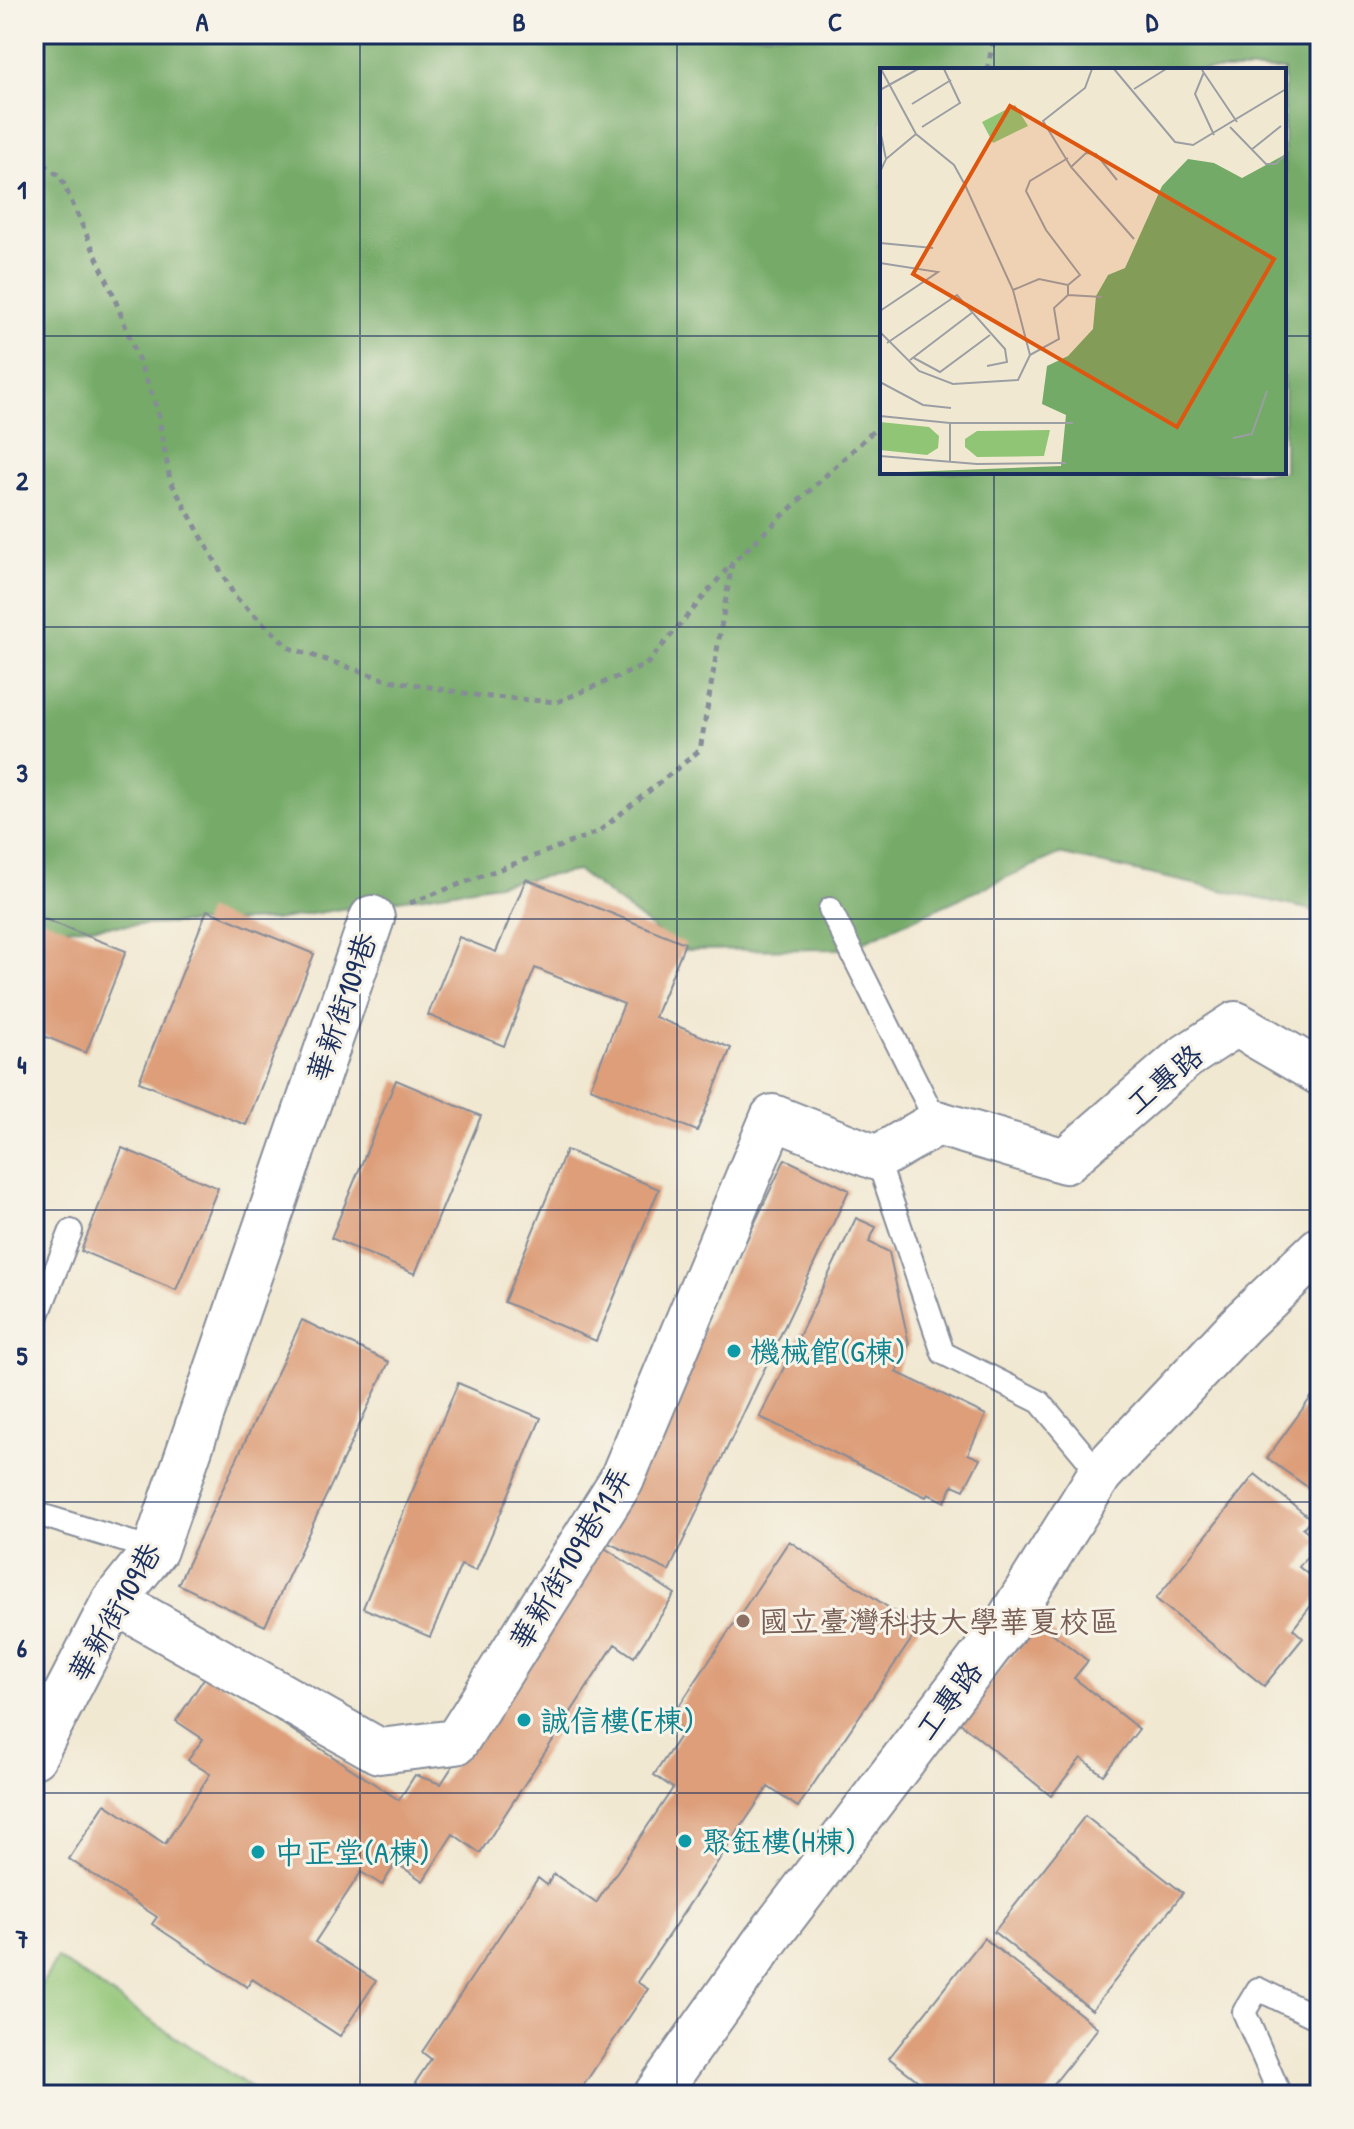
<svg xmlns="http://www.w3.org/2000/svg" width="1354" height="2129" font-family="'Patrick Hand','LXGW WenKai TC',sans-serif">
	<rect width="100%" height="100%" fill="#f7f3e8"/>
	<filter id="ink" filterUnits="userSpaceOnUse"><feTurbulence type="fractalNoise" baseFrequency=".0125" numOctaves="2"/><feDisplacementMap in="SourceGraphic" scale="16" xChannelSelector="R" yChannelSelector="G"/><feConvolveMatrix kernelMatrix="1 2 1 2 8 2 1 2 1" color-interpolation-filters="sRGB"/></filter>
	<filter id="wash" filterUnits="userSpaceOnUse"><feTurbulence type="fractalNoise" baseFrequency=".006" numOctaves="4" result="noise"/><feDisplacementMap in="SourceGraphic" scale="32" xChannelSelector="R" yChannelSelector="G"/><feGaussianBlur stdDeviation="1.8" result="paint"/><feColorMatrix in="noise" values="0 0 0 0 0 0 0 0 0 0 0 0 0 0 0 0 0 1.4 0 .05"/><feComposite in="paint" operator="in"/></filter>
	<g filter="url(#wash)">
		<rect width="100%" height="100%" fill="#f1e8d1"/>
		<!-- green -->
		<path fill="#91c576" stroke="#567a6a" stroke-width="2" d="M57,1958L262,2095H34V1998Z"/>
		<!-- forest -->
		<path fill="#74aa67" stroke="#486c62" stroke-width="2" fill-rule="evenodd" d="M34,34H1320V918L1307,909L1059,854L847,949L681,950L578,871L274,920L34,929ZM882,70H1284V472H882Z"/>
		<g id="blocks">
			<!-- building -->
			<path fill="#dd9e79" d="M526,879L685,943L655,1017L731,1048L697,1131L590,1088L624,1004L535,968L504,1046L428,1015L459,937L496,952Z
				M207,910L314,954L246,1125L139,1082Z
				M34,915L126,951L86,1053L34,1032Z
				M396,1080L481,1116L415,1274L331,1238Z
				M122,1148L218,1188L176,1290L81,1251Z
				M566,1150L659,1189L596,1341L504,1302Z
				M785,1159L849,1190L669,1571L604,1541Z
				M856,1218L876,1227L869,1242L889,1252L909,1344L896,1372L986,1415L968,1454L980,1459L964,1490L953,1485L945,1502L928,1494L926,1497L760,1417Z
				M302,1320L389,1362L265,1626L178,1584Z
				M458,1383L541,1418L476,1571L461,1565L430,1637L363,1608Z
				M1320,1385V1496L1267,1458Z
				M1255,1474L1311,1519L1303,1528L1319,1541L1299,1567L1320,1584V1594L1293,1629L1303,1638L1264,1686L1156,1599Z
				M789,1541L919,1628L798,1807L768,1787L637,1982L648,1989L577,2095H433L415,2083L431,2059L422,2052L538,1878L547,1885L554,1874L596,1903L673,1788L654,1775L684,1730L669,1721Z
				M597,1543L675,1594L634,1657L615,1644L480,1853L453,1834L423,1881L396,1863L382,1885L361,1872L315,1942L376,1981L340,2036L252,1979L247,1987L152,1924L157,1917L69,1859L105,1804L165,1844L210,1774L188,1760L203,1739L176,1721L207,1674L399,1800L415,1775L441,1784Z
				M1038,1622L1088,1661L1074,1678L1139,1729L1103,1775L1081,1758L1051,1796L959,1722Z
				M1085,1816L1183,1893L1092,2010L994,1932Z
				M984,1938L1098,2028L1045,2095H936L889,2058Z"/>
		</g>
	</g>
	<g filter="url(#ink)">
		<use href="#blocks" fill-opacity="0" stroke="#868c98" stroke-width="2"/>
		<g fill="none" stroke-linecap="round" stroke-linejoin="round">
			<!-- service casing -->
			<g stroke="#868c98" stroke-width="26">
				<path id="service" d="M830,909L937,1123
					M877,1158L943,1353L1040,1402L1100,1474
					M34,1325L71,1231
					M34,1513L155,1550
					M1280,2095L1244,2012L1258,1989L1320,2019"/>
			</g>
			<!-- minor casing -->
			<g stroke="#868c98" stroke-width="48">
				<path id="minor" d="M114,1601L379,1751L456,1742L621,1481L773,1117L877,1158L937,1123L1065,1161L1184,1058L1236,1024L1320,1073
					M34,1756L114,1601L155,1550L372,918
					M656,2095L766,1940L1005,1626L1100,1474L1243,1322L1320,1249"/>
			</g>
			<!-- path -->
			<path stroke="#868c98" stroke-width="5" stroke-dasharray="6 6" stroke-linecap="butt" d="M987,70L995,34
				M34,157L60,176L111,289L157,408L170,480L235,597L290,648L384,679L480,696L557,702L646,665L732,563
				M410,903L598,832L700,750L732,563L882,423"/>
			<!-- service -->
			<use href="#service" stroke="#fff" stroke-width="22"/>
			<!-- minor -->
			<use href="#minor" stroke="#fff" stroke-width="44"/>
		</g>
	</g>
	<!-- grid -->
	<path fill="none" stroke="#1b2f5e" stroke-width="2" stroke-opacity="0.55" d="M360,34V2095M677,34V2095M994,34V70M34,336H882M1284,336H1320M994,472V2095M34,627H1320M34,919H1320M34,1210H1320M34,1502H1320M34,1793H1320"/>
	<!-- markers -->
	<g fill="#0f9aa8" stroke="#f7f3e8" stroke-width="3">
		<circle cx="734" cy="1351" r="8"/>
		<circle cx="524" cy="1720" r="8"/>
		<circle cx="685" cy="1841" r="8"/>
		<circle cx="258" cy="1852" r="8"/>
	</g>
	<circle fill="#8d6e63" stroke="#f7f3e8" stroke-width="3" cx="743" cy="1621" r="8"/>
	<g text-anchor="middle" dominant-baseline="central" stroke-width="6" stroke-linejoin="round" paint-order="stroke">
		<!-- street labels -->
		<g font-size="30" fill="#1b2f5e" stroke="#f7f3e8">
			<text transform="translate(341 1007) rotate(-71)">華新街109巷</text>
			<text transform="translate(1164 1079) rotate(-40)">工專路</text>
			<text transform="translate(570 1558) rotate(-59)">華新街109巷11弄</text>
			<text transform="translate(114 1612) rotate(-60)">華新街109巷</text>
			<text transform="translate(948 1700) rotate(-53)">工專路</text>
		</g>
		<!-- culture labels -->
		<g font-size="30" fill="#0d838f" stroke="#f7f3e8" text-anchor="start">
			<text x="750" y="1351">機械館(G棟)</text>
			<text x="540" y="1720">誠信樓(E棟)</text>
			<text x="701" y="1841">聚鈺樓(H棟)</text>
			<text x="274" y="1852">中正堂(A棟)</text>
		</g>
		<!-- education labels -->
		<g font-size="30" fill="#785e54" stroke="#f7f3e8" text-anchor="start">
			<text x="759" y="1621">國立臺灣科技大學華夏校區</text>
		</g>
	</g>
	<!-- overview -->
	<g transform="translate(880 68)">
		<rect width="406" height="406" fill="#f1e8d1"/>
		<path d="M135,37L148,58L113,75L102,54ZM0,354L49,359L59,368L58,380L47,387L0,382ZM170,362L164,388L97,389L85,379V371L97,363Z" fill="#91c576"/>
		<path d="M406,86V405H0L181,398L186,347L162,336L167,298L188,288L213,261L216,228L228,207L245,200L282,118L308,91L334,95L362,110Z" fill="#74aa67"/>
		<path fill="none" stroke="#9b9ea3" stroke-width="2" d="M1,1L36,66L74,97L85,117L133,222L150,287M212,1L205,20L163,53L191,99L254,171M234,1L295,74L313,77L406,21M322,2L357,54M324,4L315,26L334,67M254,21L286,1M0,22L38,1M32,36L71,12M42,59L80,35L64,1M350,59L386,96H396L406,86M0,62L6,91M371,82L401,58M188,90L150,113L146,123L166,162L200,207L188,217M191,99L206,85L216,86L237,112M0,104L6,91L36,66M0,175L53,180M0,195L58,204L0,243M133,222L159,211L188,217M188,227L222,229M0,264L39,303L73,316L138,312L150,287M7,275L77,227L125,281L127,294L107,298M150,287L179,271L174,240L188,227V217M34,290L60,304L110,267M30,292L93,244M0,314L43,337L71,340M0,348L70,355H193M70,355V394M353,370L372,366L387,323M0,388L97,396L186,395"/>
		<path fill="#de5710" fill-opacity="0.15" stroke="#de5710" stroke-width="4" d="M130,38L394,191L297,359L33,206Z"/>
		<rect width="406" height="406" fill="none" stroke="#1b2f5e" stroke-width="4"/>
	</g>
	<!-- margin -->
	<rect width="1354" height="2129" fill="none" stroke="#f7f3e8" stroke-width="88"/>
	<rect x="44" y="44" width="1266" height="2041" fill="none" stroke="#1b2f5e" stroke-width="3"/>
	<g font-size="26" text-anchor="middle" font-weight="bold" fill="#1b2f5e">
		<text x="202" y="31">A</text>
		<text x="519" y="31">B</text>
		<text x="835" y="31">C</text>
		<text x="1152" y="31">D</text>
		<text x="22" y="199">1</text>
		<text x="22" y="490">2</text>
		<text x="22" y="782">3</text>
		<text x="22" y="1074">4</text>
		<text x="22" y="1365">5</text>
		<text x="22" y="1657">6</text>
		<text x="22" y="1948">7</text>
	</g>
</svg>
